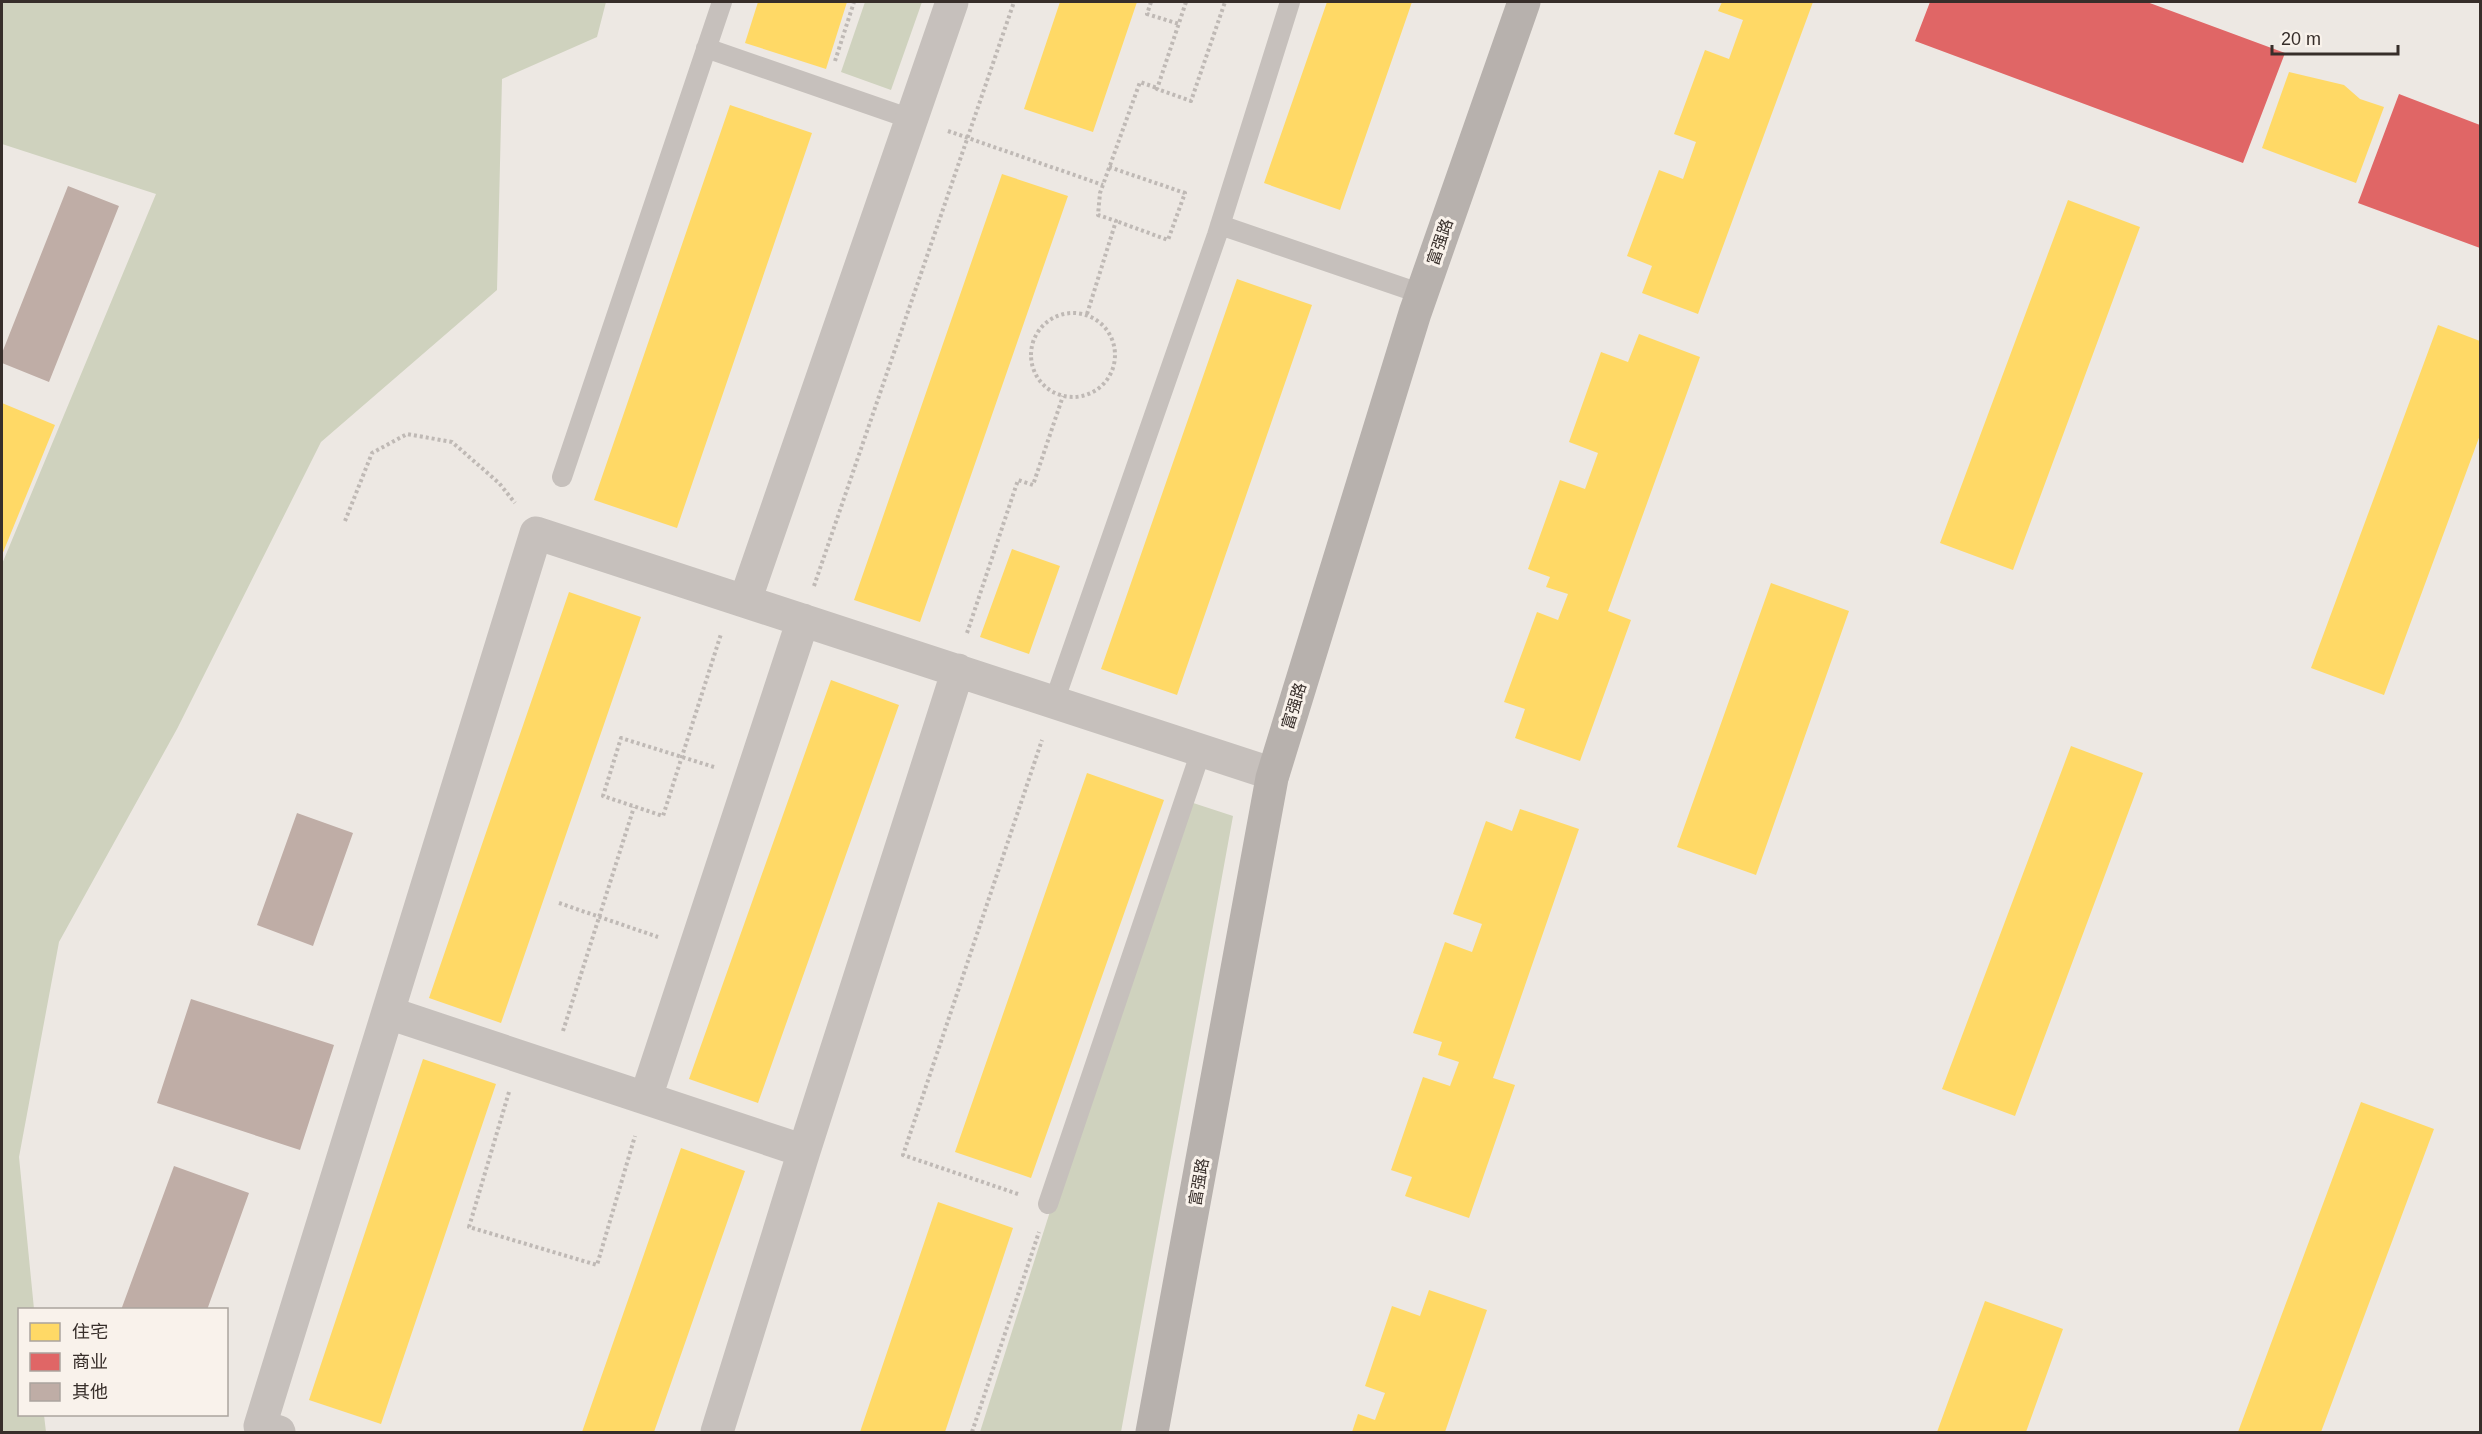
<svg xmlns="http://www.w3.org/2000/svg" width="2482" height="1434" font-family="Helvetica,'Noto Sans SC',sans-serif">
	<rect width="100%" height="100%" fill="#ede8e3"/>
	<!-- green -->
	<path fill="#cfd2be" d="M2,2H606L597,37L502,79L497,290L321,442L177,729L59,942L19,1157L34,1309L20,1310V1414L44,1415L46,1432H2V564L156,194L2,144Z
		M865,2H922L891,90L841,72Z
		M1181,799L1233,816L1121,1432H980Z"/>
	<!-- homes -->
	<path fill="#ffd966" d="M758,2H847L826,69L745,43Z
		M1060,2H1137L1093,132L1024,109Z
		M1327,2H1412L1340,210L1264,183Z
		M1722,2H1813L1698,314L1642,293L1652,266L1627,256L1659,170L1683,179L1696,142L1674,134L1705,50L1729,59L1743,20L1718,11Z
		M2289,72L2344,85L2360,99L2384,107L2356,183L2262,148Z
		M730,105L812,133L677,528L594,500Z
		M1002,174L1068,196L920,622L854,600Z
		M2068,200L2140,227L2013,570L1940,543Z
		M1237,279L1312,305L1177,695L1101,669Z
		M2438,325L2480,341V435L2384,695L2311,668Z
		M1639,334L1700,357L1608,611L1631,620L1580,761L1515,738L1525,709L1504,702L1537,612L1558,620L1568,594L1546,587L1550,577L1528,569L1560,480L1585,489L1598,453L1569,442L1601,352L1628,362Z
		M2,403L55,425L2,555Z
		M1012,549L1060,566L1029,654L980,637Z
		M1771,583L1849,611L1756,875L1677,847Z
		M569,592L641,617L501,1023L429,998Z
		M831,680L899,705L758,1103L689,1079Z
		M2071,746L2143,773L2015,1116L1942,1089Z
		M1087,773L1164,800L1031,1178L955,1152Z
		M1520,809L1579,829L1493,1078L1515,1085L1469,1218L1405,1196L1412,1177L1391,1170L1423,1077L1450,1086L1459,1062L1438,1055L1442,1042L1413,1033L1445,942L1472,952L1482,924L1453,914L1486,821L1512,831Z
		M423,1059L496,1084L381,1424L309,1400Z
		M2361,1102L2434,1129L2321,1432H2238Z
		M681,1148L745,1171L654,1432H582Z
		M938,1202L1013,1228L945,1432H860Z
		M1429,1290L1487,1310L1445,1432H1352L1358,1414L1375,1420L1385,1393L1365,1386L1392,1306L1420,1316Z
		M1985,1301L2063,1329L2026,1432H1937Z"/>
	<!-- shops -->
	<path fill="#e06666" d="M1930,2H2147L2285,53L2243,163L1915,41Z
		M2399,94L2480,125V248L2358,203Z"/>
	<!-- building -->
	<path fill="#bfada6" d="M68,186L119,206L49,382L2,363V353Z
		M297,813L353,833L313,946L257,925Z
		M191,999L334,1045L300,1150L157,1103Z
		M174,1166L249,1193L207,1310H121Z"/>
	<g fill="none" stroke-linecap="round" stroke-linejoin="round">
		<!-- path -->
		<path stroke="#bfb9b5" stroke-width="4" stroke-dasharray="3 3" stroke-linecap="butt" d="M1151,2L1147,14L1179,24
			M1186,2L1157,89L1191,101L1225,2
			M835,61L854,2
			M948,131L1103,185
			M1109,167L1185,193L1168,240L1116,221
			M1031 355a42 42 0 1 1 84 0a42 42 0 1 1-84 0Z
			M1087,314L1116,221L1098,215L1100,193L1140,82L1157,88
			M345,521L372,453L407,434L452,442L499,483L515,503
			M814,586L1014,2
			M967,633L1018,480L1033,485L1063,396
			M714,767L621,738L603,796L663,816L721,634
			M559,903L658,937
			M563,1031L634,807
			M509,1092L469,1227L597,1265L635,1136
			M1018,1194L903,1155L1042,740
			M972,1432L1039,1232"/>
		<!-- lane -->
		<path stroke="#c6c0bc" stroke-width="20" d="M706,48L911,119
			M1220,225L1422,294
			M562,477L722,2
			M1054,702L1217,235L1290,2
			M1048,1204L1201,751"/>
		<!-- street -->
		<path stroke="#c6c0bc" stroke-width="33" d="M745,601L952,2
			M389,1013L804,1151
			M646,1097L803,620
			M279,1432L260,1426L536,533L1273,774
			M717,1432L804,1151L958,670"/>
		<!-- secondary -->
		<path stroke="#b7b1ad" stroke-width="33" d="M1152,1432L1272,778L1415,313L1524,2"/>
	</g>
	<g text-anchor="middle" dominant-baseline="central" stroke-width="6" stroke-linejoin="round" paint-order="stroke">
		<!-- street labels -->
		<g font-size="16" fill="#372e2a" stroke="#f9f2eb">
			<text transform="translate(1440 242) rotate(-71)">富强路</text>
			<text transform="translate(1294 706) rotate(-73)">富强路</text>
			<text transform="translate(1199 1182) rotate(-80)">富强路</text>
		</g>
	</g>
	<!-- border -->
	<rect width="2482" height="1434" fill="none" stroke="#372e2a" stroke-width="6"/>
	<!-- legend -->
	<rect x="18" y="1308" width="210" height="108" fill="#f9f2eb" stroke="#aba49e" stroke-width="1.5"/>
	<rect x="30" y="1323" width="30" height="18" fill="#ffd966" stroke="#aba49e" stroke-width="1.5"/>
	<text x="72" y="1338" font-size="18" fill="#372e2a">住宅</text>
	<rect x="30" y="1353" width="30" height="18" fill="#e06666" stroke="#aba49e" stroke-width="1.5"/>
	<text x="72" y="1368" font-size="18" fill="#372e2a">商业</text>
	<rect x="30" y="1383" width="30" height="18" fill="#bfada6" stroke="#aba49e" stroke-width="1.5"/>
	<text x="72" y="1398" font-size="18" fill="#372e2a">其他</text>
	<!-- scale -->
	<path d="M2272 45v9h126v-9" fill="none" stroke="#372e2a" stroke-width="3"/>
	<text x="2281" y="45" font-size="18" fill="#372e2a" stroke="#f9f2eb" stroke-width="4.5" paint-order="stroke">20 m</text>
</svg>
